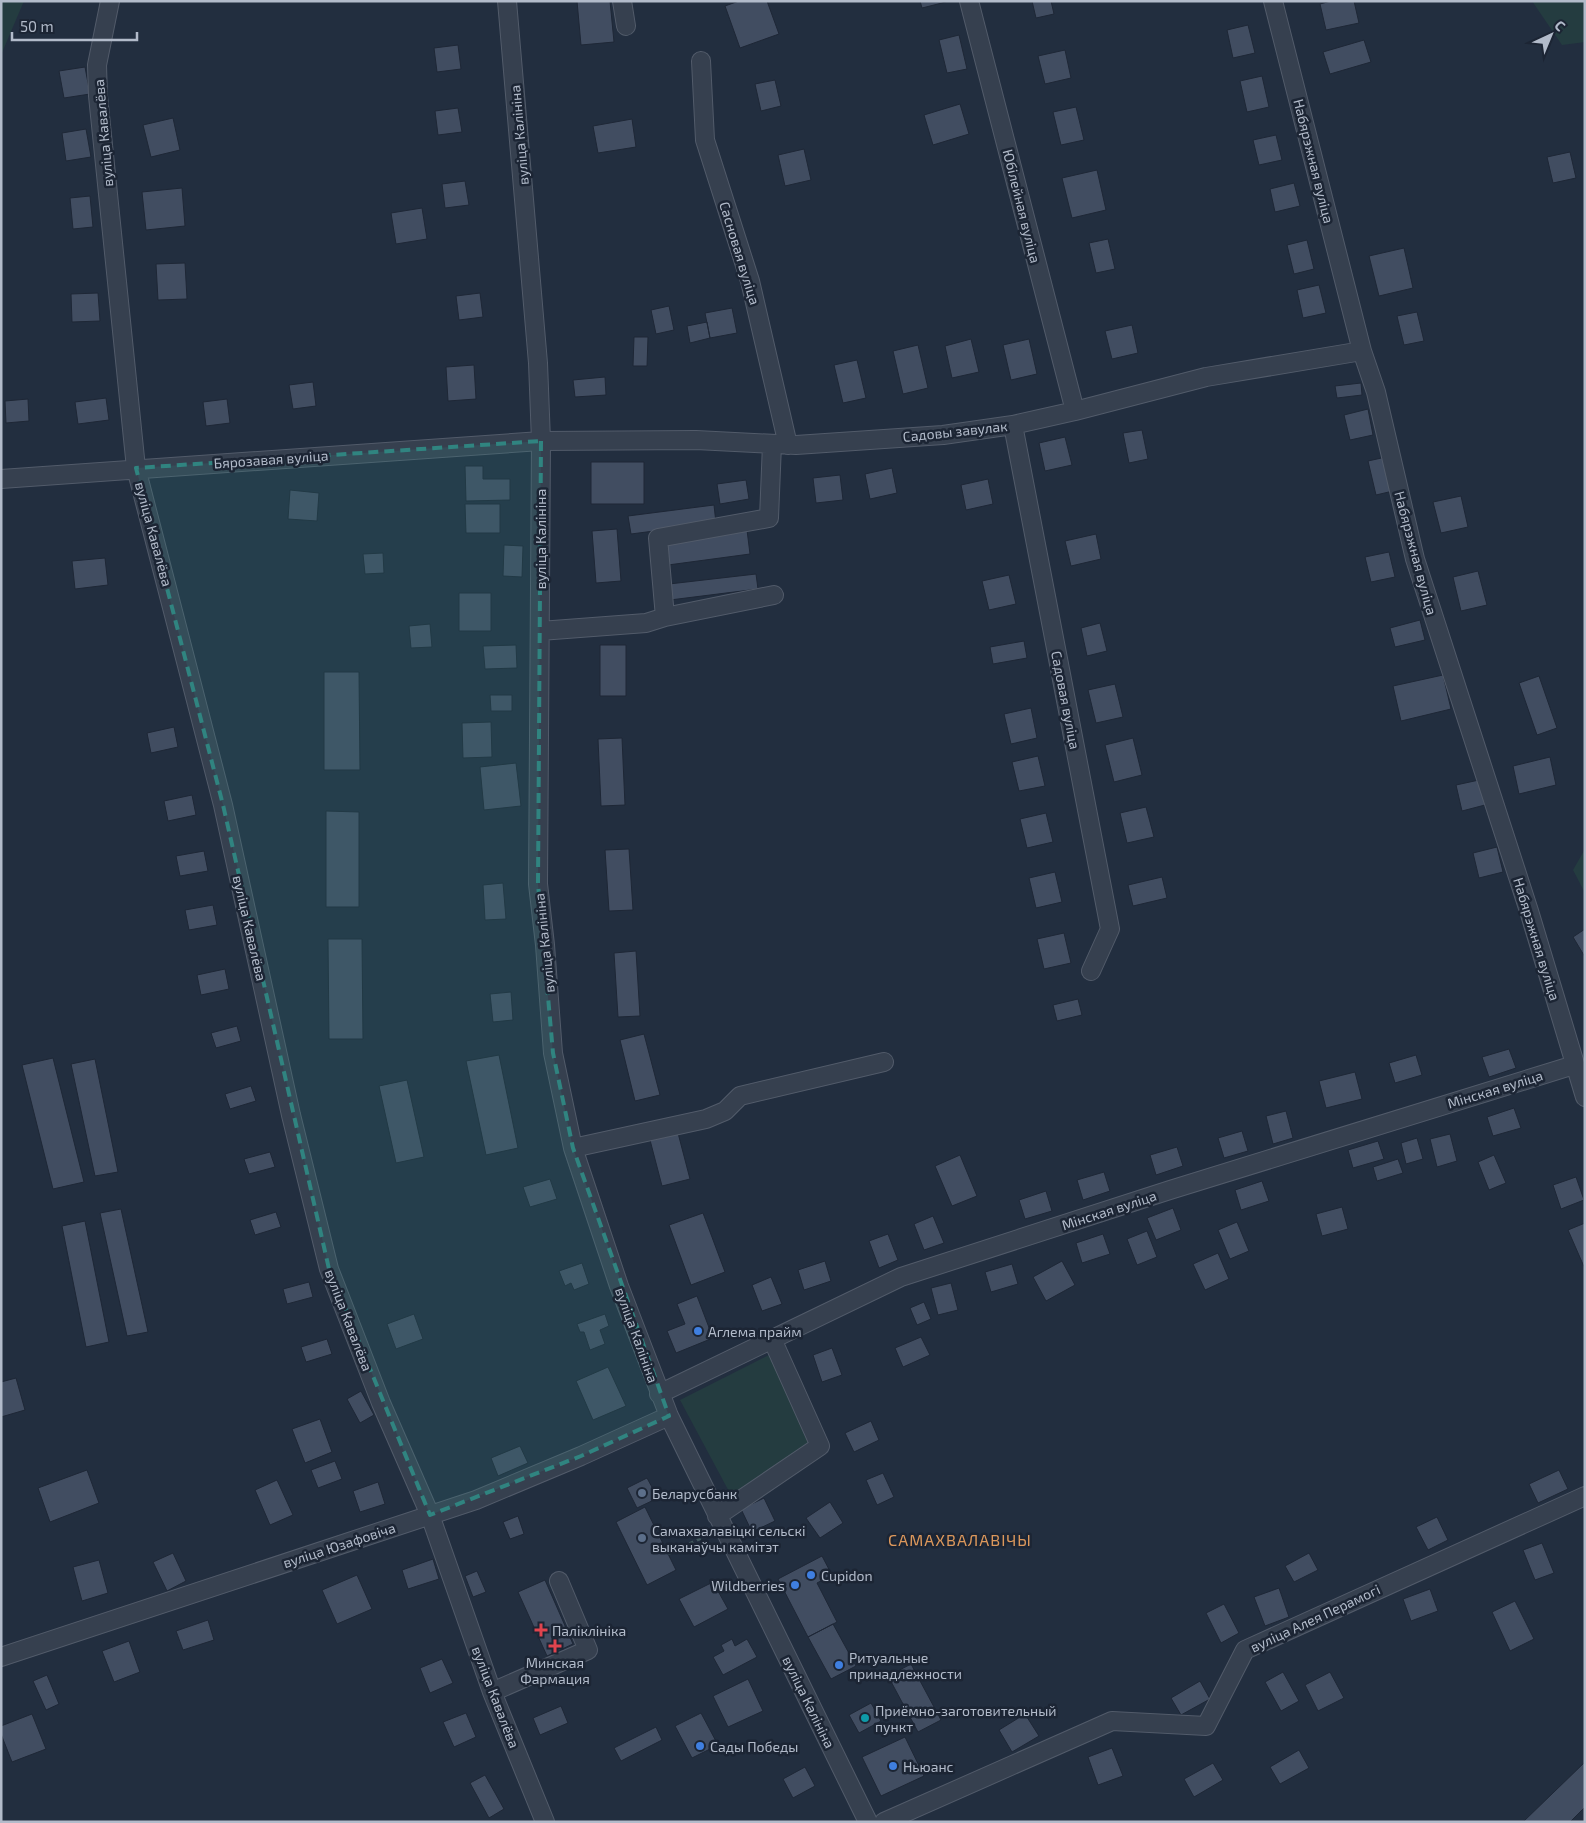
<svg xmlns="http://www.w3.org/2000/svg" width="1586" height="1823" font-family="'Exo 2',sans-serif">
	<rect width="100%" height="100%" fill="#222e3f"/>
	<!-- green -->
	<path fill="#243c40" d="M1,1H24L1,55Z
		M1532,1H1585V42L1562,45Z
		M1585,849V893L1573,870Z
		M771,1354L809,1445L733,1499L680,1400Z"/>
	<!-- building -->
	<path fill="#414d61" stroke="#1e2736" d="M577,1H610L614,42L581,45Z
		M739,1H767L779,34L740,48L725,6Z
		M920,1H946V2L922,8Z
		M1032,1H1051L1054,14L1036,18Z
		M1331,1H1354L1359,23L1326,30L1320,4Z
		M1248,25L1255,53L1233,58L1227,30Z
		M959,35L967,69L947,73L939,40Z
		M1364,40L1371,62L1330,74L1323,52Z
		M458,45L461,69L437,72L434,48Z
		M1065,50L1071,78L1045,84L1038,56Z
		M85,67L90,94L64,98L59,71Z
		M1262,76L1269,107L1247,112L1240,81Z
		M775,80L781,106L761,111L755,84Z
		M960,104L969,134L933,145L924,115Z
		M1076,107L1084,140L1061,145L1053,112Z
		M458,108L462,132L438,135L435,111Z
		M173,118L180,150L151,157L143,125Z
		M632,119L636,147L598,153L593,126Z
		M86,129L91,157L66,161L62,133Z
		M1276,135L1282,160L1259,165L1253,140Z
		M804,149L811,180L785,186L778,155Z
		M1570,152L1576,178L1553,183L1547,157Z
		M1097,170L1106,210L1072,218L1062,178Z
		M465,181L469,205L445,208L442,184Z
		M1294,183L1300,206L1275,212L1270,189Z
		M182,188L185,226L146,230L142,192Z
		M90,196L93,227L73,229L70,198Z
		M422,208L427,239L396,244L391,213Z
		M1108,239L1115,269L1096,273L1089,243Z
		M1307,240L1314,269L1294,274L1287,245Z
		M1404,248L1413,288L1379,296L1369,256Z
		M185,263L187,299L158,300L156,264Z
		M1319,285L1326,313L1303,318L1297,290Z
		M98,293L100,321L72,322L71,294Z
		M480,293L483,317L459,320L456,296Z
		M669,306L674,330L656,334L651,310Z
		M732,308L737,333L710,338L705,313Z
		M1417,312L1424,341L1404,345L1397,316Z
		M707,322L710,338L690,343L687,326Z
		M1132,325L1138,353L1112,359L1105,331Z
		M634,337H648L647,366H633Z
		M971,339L979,372L952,378L945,346Z
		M1029,339L1037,374L1011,380L1003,345Z
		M918,345L928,388L903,394L893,351Z
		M857,360L866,398L843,403L834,365Z
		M474,365L476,399L448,401L446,367Z
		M605,377L606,395L575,397L573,380Z
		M313,382L316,406L293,409L289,385Z
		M1361,383L1362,395L1337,398L1335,386Z
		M106,398L109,420L78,424L75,402Z
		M28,399L29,421L6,423L5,401Z
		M227,399L230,423L206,426L203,402Z
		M1368,409L1373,435L1350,440L1344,415Z
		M1142,430L1148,459L1129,463L1123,433Z
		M1065,437L1072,465L1045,471L1039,443Z
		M1386,457L1393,491L1376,495L1368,461Z
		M591,462H644V504H591Z
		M465,466H483V479H510V500L466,501Z
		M892,468L897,493L870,499L865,474Z
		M840,475L843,500L816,503L813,478Z
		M988,479L993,504L966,510L961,485Z
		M746,480L749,499L720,504L717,484Z
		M290,490L319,493L317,521L288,519Z
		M1461,496L1468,527L1441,533L1433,502Z
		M465,504H500V533H466Z
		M714,505L716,523L631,534L628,516Z
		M617,529L621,581L596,583L592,531Z
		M747,530L750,554L668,565L665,541Z
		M1096,534L1101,559L1071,566L1065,541Z
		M504,545L523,546L522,577L503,576Z
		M1389,552L1395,577L1371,582L1365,557Z
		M383,553L384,573L365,574L363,554Z
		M105,558L108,585L75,589L72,561Z
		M1478,571L1487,605L1461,611L1453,577Z
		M756,574L758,589L670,600L669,584Z
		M1009,575L1016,604L989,610L982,581Z
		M459,593H491V631H459Z
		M1420,620L1425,640L1395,647L1390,628Z
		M1100,623L1107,651L1087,656L1081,628Z
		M430,624L432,647L411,648L409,626Z
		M1024,641L1027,658L993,664L990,647Z
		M516,645L517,668L485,669L483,646Z
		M600,645H626V696H600Z
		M324,672H359L360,770H324Z
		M1443,675L1451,709L1401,721L1393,686Z
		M1539,676L1557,728L1537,735L1519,683Z
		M1115,684L1123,717L1096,723L1088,690Z
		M490,695H512V711H491Z
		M1031,708L1037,738L1011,744L1004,714Z
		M491,722L492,757L463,758L462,723Z
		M174,727L178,747L151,753L147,733Z
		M622,738L625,805L601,806L598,739Z
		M1133,738L1142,775L1114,782L1105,745Z
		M1038,756L1045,786L1019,791L1012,762Z
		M1550,757L1556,785L1519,794L1513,766Z
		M516,763L521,806L484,810L480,767Z
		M1479,780L1485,805L1462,811L1456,785Z
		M192,795L196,815L168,821L164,801Z
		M1146,807L1154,837L1127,843L1120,813Z
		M326,811L359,812V907H326Z
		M1046,813L1053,842L1027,848L1020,819Z
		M1497,847L1503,872L1479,878L1473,853Z
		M629,849L633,910L609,911L605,850Z
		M204,851L208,871L180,876L176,856Z
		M1055,872L1062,902L1036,908L1029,878Z
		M1162,877L1167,898L1133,906L1128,885Z
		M503,883L506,919L485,920L483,885Z
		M213,905L217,925L189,930L185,910Z
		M1585,929V957L1573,937Z
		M1064,933L1071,963L1044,969L1037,939Z
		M328,939H362L363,1039H329Z
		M636,951L640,1016L618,1017L614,953Z
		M225,969L229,989L201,995L197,975Z
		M511,992L513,1020L493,1022L490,994Z
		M1078,999L1082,1015L1057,1021L1053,1005Z
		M237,1026L241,1041L216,1048L211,1033Z
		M644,1034L660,1095L635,1101L620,1040Z
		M1509,1049L1516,1068L1489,1077L1482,1057Z
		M499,1055L518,1148L486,1155L466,1061Z
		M1416,1055L1422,1075L1395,1083L1389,1063Z
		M53,1058L84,1182L53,1189L22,1065Z
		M95,1059L118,1172L95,1176L71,1064Z
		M1355,1072L1362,1099L1326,1108L1319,1081Z
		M407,1080L424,1157L396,1163L379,1086Z
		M251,1086L256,1101L230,1109L225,1094Z
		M1514,1108L1521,1128L1493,1136L1487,1117Z
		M1286,1111L1293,1138L1273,1144L1266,1116Z
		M1242,1131L1248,1151L1224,1158L1218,1138Z
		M678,1133L690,1179L662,1186L650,1140Z
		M1450,1134L1457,1161L1437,1167L1430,1139Z
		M1417,1138L1423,1159L1406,1164L1401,1143Z
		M1378,1141L1384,1159L1353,1168L1348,1150Z
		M1177,1147L1183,1166L1156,1175L1150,1155Z
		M270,1152L275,1167L249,1174L244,1159Z
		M960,1155L977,1196L952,1206L935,1166Z
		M1494,1155L1506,1183L1489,1190L1478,1162Z
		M1398,1159L1403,1173L1377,1181L1373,1167Z
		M1104,1172L1110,1191L1083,1200L1077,1180Z
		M1576,1177L1584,1200L1561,1209L1553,1185Z
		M550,1179L557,1199L530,1207L523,1187Z
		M1262,1181L1269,1201L1241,1210L1235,1190Z
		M1046,1191L1052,1211L1025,1219L1019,1200Z
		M1342,1207L1348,1229L1322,1236L1316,1214Z
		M1173,1208L1181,1230L1156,1240L1147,1218Z
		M121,1209L148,1332L127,1336L100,1213Z
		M276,1212L281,1227L255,1235L250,1220Z
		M703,1213L725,1272L691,1285L669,1225Z
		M933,1216L944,1243L924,1250L914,1224Z
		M85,1221L109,1342L86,1347L62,1226Z
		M1237,1222L1249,1251L1230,1259L1218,1230Z
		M1585,1223V1269L1568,1230Z
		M1147,1231L1157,1257L1137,1265L1127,1239Z
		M888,1234L898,1260L879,1268L869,1241Z
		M1103,1234L1110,1254L1082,1263L1076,1243Z
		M1218,1253L1229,1279L1205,1290L1193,1264Z
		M825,1261L831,1281L804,1290L798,1270Z
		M1062,1261L1075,1285L1046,1301L1033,1277Z
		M582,1263L589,1284L574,1290L571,1283L565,1286L559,1271Z
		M1012,1264L1018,1284L991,1292L985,1272Z
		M771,1277L782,1304L762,1311L752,1285Z
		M309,1282L313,1297L287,1304L283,1289Z
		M951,1283L958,1310L938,1315L931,1288Z
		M697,1296L713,1338L676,1353L667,1331L685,1324L677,1304Z
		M924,1302L931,1319L917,1325L910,1308Z
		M414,1314L423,1339L396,1349L387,1324Z
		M605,1314L609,1326L600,1330L605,1344L590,1350L584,1332H580L577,1324Z
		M921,1337L930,1355L903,1367L895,1348Z
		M327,1339L332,1354L306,1362L301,1347Z
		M832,1348L842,1375L822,1382L813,1355Z
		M608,1367L626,1406L593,1420L576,1381Z
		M16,1378L25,1410L1,1417V1382Z
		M361,1391L374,1415L360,1423L347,1399Z
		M320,1419L332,1452L305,1463L292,1429Z
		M871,1421L879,1440L854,1452L845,1433Z
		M520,1446L528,1463L498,1476L491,1458Z
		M335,1461L342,1479L318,1488L311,1470Z
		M87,1470L99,1503L50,1522L38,1488Z
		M1559,1470L1568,1489L1538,1503L1529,1484Z
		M883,1473L894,1497L877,1505L866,1480Z
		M647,1478L658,1498L637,1508L627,1488Z
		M277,1480L293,1515L270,1525L255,1490Z
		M378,1482L385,1504L360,1512L353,1491Z
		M764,1498L775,1521L752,1532L741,1509Z
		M830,1502L843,1523L820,1538L806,1518Z
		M645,1507L676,1570L647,1585L616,1522Z
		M518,1516L524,1534L510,1539L503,1522Z
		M1437,1517L1448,1540L1428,1550L1416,1527Z
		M1542,1543L1554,1573L1535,1580L1523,1550Z
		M173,1553L186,1581L167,1591L153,1562Z
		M1309,1553L1318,1570L1294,1582L1285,1566Z
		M822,1556L832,1575L817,1583L837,1622L808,1637L778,1579Z
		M433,1559L439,1579L408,1589L402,1570Z
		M99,1560L108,1593L82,1601L73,1567Z
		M477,1571L486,1592L473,1597L465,1576Z
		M357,1575L372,1609L337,1624L322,1590Z
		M545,1580L573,1644L547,1656L518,1592Z
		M713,1582L728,1609L694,1627L679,1599Z
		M1279,1588L1289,1617L1265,1626L1254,1597Z
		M1430,1589L1438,1611L1411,1621L1403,1599Z
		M1515,1601L1534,1639L1510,1651L1492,1612Z
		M1224,1604L1239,1633L1221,1643L1206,1613Z
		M208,1620L214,1640L183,1650L176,1631Z
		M833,1624L856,1666L831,1679L808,1637Z
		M732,1639L735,1646L747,1639L757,1657L723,1675L713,1657L724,1651L721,1645Z
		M129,1641L140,1672L114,1682L102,1651Z
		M442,1659L453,1683L430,1693L420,1668Z
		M911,1664L941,1720L918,1732L888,1676Z
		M1283,1672L1299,1701L1281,1711L1265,1682Z
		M1330,1672L1344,1698L1318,1711L1305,1685Z
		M47,1675L59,1704L46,1710L33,1681Z
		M748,1679L763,1711L728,1727L713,1696Z
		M1200,1681L1210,1699L1181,1715L1171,1698Z
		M871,1703L881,1721L859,1733L849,1715Z
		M561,1706L568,1723L540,1735L533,1718Z
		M466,1713L476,1737L454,1747L443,1722Z
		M701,1713L718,1745L692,1758L675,1726Z
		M32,1714L46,1749L12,1762L1,1734V1726Z
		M1025,1714L1039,1736L1012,1752L999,1730Z
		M656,1727L662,1740L621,1761L614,1748Z
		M905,1737L924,1776L881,1796L862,1757Z
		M1112,1748L1123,1776L1098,1785L1088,1757Z
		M1299,1750L1309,1768L1280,1784L1270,1767Z
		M1585,1762V1807L1570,1822H1523Z
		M1213,1763L1223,1780L1194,1797L1184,1779Z
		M805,1767L815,1786L793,1798L783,1779Z
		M485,1775L504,1809L489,1818L470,1783Z"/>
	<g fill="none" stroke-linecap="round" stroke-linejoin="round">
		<!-- minor casing -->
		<g stroke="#525b6a" stroke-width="20">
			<path id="minor" d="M110,1L97,65L98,96L136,468L223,805L291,1115L329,1269L381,1403L430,1515L492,1692L545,1822
				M507,1L538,363L541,441L538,884L545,945L553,1053L573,1148L619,1286L669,1416L868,1822
				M622,1L626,26
				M969,1L1075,411
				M1273,1L1362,351L1376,392L1415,559L1529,911L1585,1097
				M701,61L705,140L750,281L788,445
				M1013,425L1110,929L1091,971
				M1,479L541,441L696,440L796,445L943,435L1013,425L1075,411L1206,377L1362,351
				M665,617L658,538L769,518L772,444
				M540,631L646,623L665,617L774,595
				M573,1148L706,1119L725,1111L740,1096L884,1062
				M659,1394L901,1277L1170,1190L1574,1065
				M717,1516L820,1446L772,1339
				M1,1657L476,1500L581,1456L669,1416
				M492,1692L588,1650L559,1581
				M884,1822L1112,1721L1206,1726L1245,1650L1585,1496"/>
		</g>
		<!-- path -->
		<path stroke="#42595d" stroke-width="3" stroke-dasharray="4 4" stroke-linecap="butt" d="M668,1554L710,1534"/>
		<!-- minor -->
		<use href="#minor" stroke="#36404f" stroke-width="18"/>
	</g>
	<!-- marked area -->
	<path fill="#308480" fill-opacity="0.2" stroke="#308480" stroke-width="4" stroke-dasharray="10 6" stroke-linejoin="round" d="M541,441L538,884L553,1053L573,1148L669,1416L581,1456L430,1515L329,1269L223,805L136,468Z"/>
	<!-- markers -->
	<g fill="#3f7fe0" stroke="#1c2534" stroke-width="2">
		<circle cx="698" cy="1331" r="5"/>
		<circle cx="811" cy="1575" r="5"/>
		<circle cx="795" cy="1585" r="5"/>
		<circle cx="839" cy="1665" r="5"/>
		<circle cx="700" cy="1746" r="5"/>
		<circle cx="893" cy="1766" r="5"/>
	</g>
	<g fill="#5c6f8a" stroke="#1c2534" stroke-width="2">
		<circle cx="642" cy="1493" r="5"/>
		<circle cx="642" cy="1538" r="5"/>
	</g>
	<g fill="#e0444e" stroke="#1c2534" stroke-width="2">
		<path d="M538.5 1622.5h5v5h5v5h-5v5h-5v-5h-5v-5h5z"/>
		<path d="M552.5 1638.5h5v5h5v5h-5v5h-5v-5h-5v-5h5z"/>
	</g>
	<circle fill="#0f9aa8" stroke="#1c2534" stroke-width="2" cx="865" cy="1718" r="5"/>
	<g text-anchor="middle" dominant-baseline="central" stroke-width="5" stroke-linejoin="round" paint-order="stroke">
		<!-- street labels -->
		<g font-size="14" fill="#b2bbca" stroke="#1c2534">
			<text transform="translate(103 133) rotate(-95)">вуліца Кавалёва</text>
			<text transform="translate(519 135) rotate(-95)">вуліца Калініна</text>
			<text transform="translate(1314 161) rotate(76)">Набярэжная вуліца</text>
			<text transform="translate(1022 206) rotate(76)">Юбілейная вуліца</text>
			<text transform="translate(740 253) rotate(73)">Сасновая вуліца</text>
			<text transform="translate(955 431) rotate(-6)">Садовы завулак</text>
			<text transform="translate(271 459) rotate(-4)">Бярозавая вуліца</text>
			<text transform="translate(154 534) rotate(75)">вуліца Кавалёва</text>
			<text transform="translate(540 539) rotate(-90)">вуліца Калініна</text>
			<text transform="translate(1416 553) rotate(75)">Набярэжная вуліца</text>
			<text transform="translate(1066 700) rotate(79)">Садовая вуліца</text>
			<text transform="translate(250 928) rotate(77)">вуліца Кавалёва</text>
			<text transform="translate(1537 939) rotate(73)">Набярэжная вуліца</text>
			<text transform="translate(544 943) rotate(-96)">вуліца Калініна</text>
			<text transform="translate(1495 1089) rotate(-17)">Мінская вуліца</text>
			<text transform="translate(1109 1210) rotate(-18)">Мінская вуліца</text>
			<text transform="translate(349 1320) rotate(69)">вуліца Кавалёва</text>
			<text transform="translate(637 1335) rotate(70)">вуліца Калініна</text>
			<text transform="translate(339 1545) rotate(-18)">вуліца Юзафовіча</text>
			<text transform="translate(1315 1618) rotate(-25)">вуліца Алея Перамогі</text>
			<text transform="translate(496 1697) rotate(69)">вуліца Кавалёва</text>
			<text transform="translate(809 1702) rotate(64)">вуліца Калініна</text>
		</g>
		<!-- poi labels -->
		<g font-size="14" fill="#b2bbca" stroke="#1c2534" text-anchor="start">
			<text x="708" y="1331">Аглема прайм</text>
			<text x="652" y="1493">Беларусбанк</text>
			<text x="652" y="1530">Самахвалавіцкі сельскі<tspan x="652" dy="16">выканаўчы камітэт</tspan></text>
			<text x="821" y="1575">Cupidon</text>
			<text x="785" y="1585" text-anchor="end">Wildberries</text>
			<text x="552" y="1630">Паліклініка</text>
			<text x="849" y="1657">Ритуальные<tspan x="849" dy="16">принадлежности</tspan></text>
			<text x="555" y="1662" text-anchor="middle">Минская<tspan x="555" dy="16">Фармация</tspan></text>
			<text x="875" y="1710">Приёмно-заготовительный<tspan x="875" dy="16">пункт</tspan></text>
			<text x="710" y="1746">Сады Победы</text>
			<text x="903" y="1766">Ньюанс</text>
		</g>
		<!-- quarter labels -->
		<g font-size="16" letter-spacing="1" fill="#dc985c" stroke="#1c2534">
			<text x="960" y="1539">САМАХВАЛАВІЧЫ</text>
		</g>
	</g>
	<!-- border -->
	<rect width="1586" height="1823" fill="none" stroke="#b2bbca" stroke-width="5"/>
	<!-- north arrow -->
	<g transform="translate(1551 35) rotate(44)" stroke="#1c2534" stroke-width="4" paint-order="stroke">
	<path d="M0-4L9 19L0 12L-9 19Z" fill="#b2bbca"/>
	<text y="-8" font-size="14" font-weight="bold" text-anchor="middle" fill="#b2bbca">С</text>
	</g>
	<!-- scale -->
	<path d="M12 32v8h125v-8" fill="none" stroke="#b2bbca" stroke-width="2.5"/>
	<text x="20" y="32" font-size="15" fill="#b2bbca" stroke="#1c2534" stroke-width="4" paint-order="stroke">50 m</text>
</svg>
